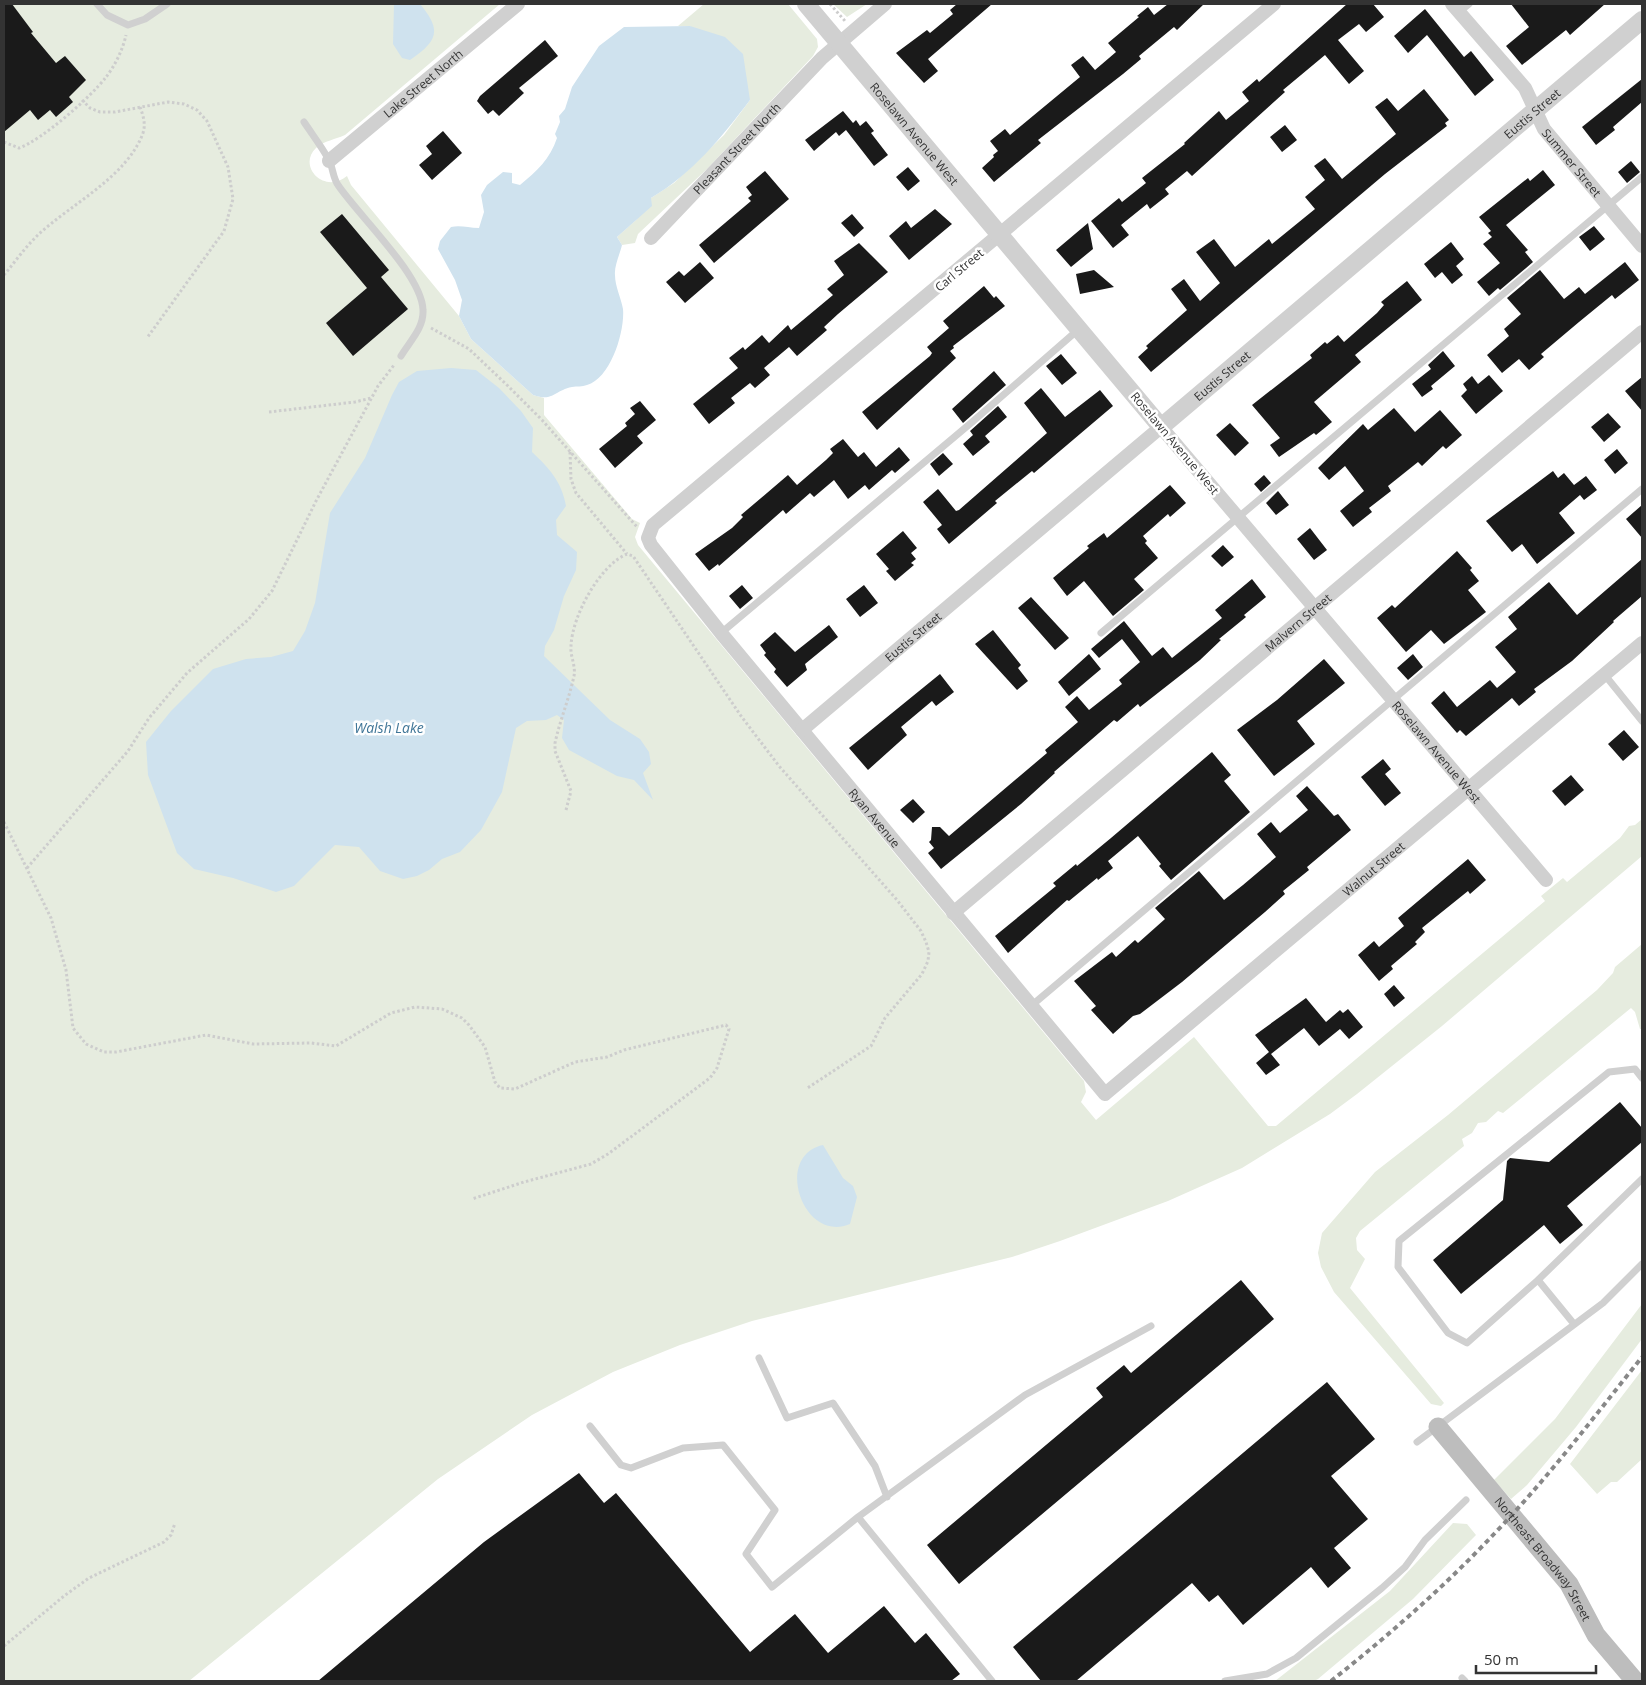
<svg xmlns="http://www.w3.org/2000/svg" width="1646" height="1685" font-family="'Open Sans',sans-serif">
	<rect width="100%" height="100%" fill="#fff"/>
	<!-- green -->
	<path fill="#e6ecdf" d="M4,4H500L345,135C336,139 324,141 316,148C297,166 324,195 347,176L351,185L459,316L471,339L533,395L544,398V415L632,519L640,523L635,537L638,545L1084,1081L1086,1092L1081,1102L1096,1120L1194,1037L1268,1126H1276L1545,901L1541,896L1563,878L1567,882L1620,838L1629,826L1635,825L1642,819V856L1442,1026L1357,1094L1330,1114L1242,1168L1168,1201L1060,1241L1012,1257L752,1321L680,1345L613,1372L532,1415L438,1479L189,1681H4Z
		M704,4H788L817,39L818,47L813,56L708,168L638,234L635,243L622,245L617,237L636,220L651,198L674,183L724,135L750,100L690,26H678Z
		M833,4H867L847,17Z
		M1642,944V1029H1640L1635,1012L1631,1008L1503,1113L1498,1111L1486,1122L1478,1123L1472,1133L1462,1139L1464,1146L1360,1231L1356,1238L1357,1250L1365,1259L1350,1288L1444,1403L1441,1406L1431,1404L1334,1292L1321,1267L1318,1253L1322,1233L1375,1172L1448,1115L1597,990L1613,973L1615,967Z
		M1642,1304V1339L1576,1427L1527,1485L1511,1499L1494,1480L1555,1419Z
		M1642,1370V1459L1617,1482H1611L1597,1494L1570,1464Z
		M1453,1523L1467,1524L1476,1535L1413,1599L1318,1679L1314,1681H1275L1390,1591Z"/>
	<!-- water -->
	<path fill="#cfe2ee" d="M394,4H420C442,30 438,41 410,60L402,58L393,44Z
		M690,26L725,37L743,54L750,100C722,137 692,174 651,198L652,206L617,237L622,245C620,254 614,266 615,275C615,286 621,298 623,309C625,331 611,378 587,385C582,387 577,386 572,387C553,391 554,402 533,395L471,339L459,316L462,300L455,280L438,249L440,241L451,227C461,225 468,228 479,228L484,212L481,195L487,185L503,172L512,173V183L520,185C537,171 550,159 557,138L555,134L560,122L559,116L565,109L572,87L599,46L624,27Z
		M451,368L476,370L499,388L521,411L533,428L532,452C549,468 562,482 566,506L556,520L557,535L577,552L576,570L564,596L554,630L545,646L544,656L610,720L640,739L649,752L651,764L643,773L653,800L634,780L617,776L569,750L562,738L564,720L557,715L546,720L527,721L516,728L502,792L481,830L460,852L442,859L429,870L417,876L403,879L380,871L359,847L335,845L294,886L276,892L233,878L194,869L177,853L148,775L146,742L171,711L213,669L246,659L271,657L293,651L305,631L315,603L330,513L365,458L392,395L399,382L417,371Z
		M823,1145L843,1178L853,1186L857,1197L850,1224C803,1244 773,1156 823,1145Z"/>
	<!-- building -->
	<path fill="#1a1a1a" d="M4,4H12L33,32L31,33L56,63L65,56L86,80L69,97L73,102L56,117L50,110L38,120L30,110L4,132Z
		M957,4H992L928,59L938,71L924,83L896,53L927,30L930,33L953,14L950,10Z
		M1168,4H1204L1177,30L1174,27L1139,56L1141,59L1123,74L1038,140L1041,143L994,182L982,168L994,157L993,155L998,151L990,141L1005,129L1010,135L1080,77L1071,65L1083,56L1095,70L1116,52L1108,43L1139,17L1137,16L1148,7L1154,15Z
		M1347,4H1373L1384,17L1366,32L1359,24L1338,40L1364,71L1349,84L1325,55L1283,90L1285,92L1192,176L1187,171L1165,189L1169,194L1150,209L1147,204L1121,225L1129,235L1113,248L1091,221L1119,198L1122,202L1146,183L1142,178L1185,144L1184,143L1219,111L1226,120L1249,101L1242,92L1257,79L1259,82Z
		M1511,4H1605L1570,35L1566,30L1522,65L1506,46L1529,27Z
		M1425,9L1464,57L1471,51L1494,80L1475,96L1427,35L1408,53L1394,36Z
		M545,40L558,56L519,88L524,93L499,116L493,110L488,114L477,101L480,96Z
		M1642,79V102L1613,127L1615,130L1596,145L1582,127Z
		M1424,89L1449,120L1445,123L1447,126L1385,174L1151,372L1138,357L1148,348L1146,346L1187,310L1171,289L1184,279L1200,301L1220,283L1196,252L1214,239L1235,267L1269,239L1272,244L1315,209L1305,197L1325,180L1314,166L1325,158L1342,179L1396,134L1375,107L1387,98L1398,111Z
		M843,111L853,123L856,120L860,126L866,121L874,131L871,133L888,155L874,166L846,130L839,136L836,132L814,151L805,140Z
		M1285,125L1297,140L1282,152L1270,137Z
		M443,131L462,153L432,180L419,165L432,154L426,146Z
		M1631,161L1640,172L1627,183L1618,172Z
		M908,167L920,181L908,191L896,177Z
		M1543,170L1555,185L1506,225L1528,250L1525,252L1533,262L1500,290L1498,288L1489,296L1477,282L1500,263L1483,244L1492,237L1488,233L1491,231L1479,217L1528,178L1530,181Z
		M765,171L789,199L714,263L699,245L751,201L748,198L752,195L746,187Z
		M935,209L952,224L909,260L889,236L906,221L911,228Z
		M342,214L389,270L381,277L408,309L353,356L326,323L367,288L320,232Z
		M852,214L864,228L854,237L841,223Z
		M1088,223L1093,249L1071,267L1056,250Z
		M1594,226L1605,239L1590,251L1579,237Z
		M1451,242L1464,259L1456,266L1463,275L1452,284L1442,272L1435,278L1424,264Z
		M859,243L888,272L838,314L824,327L827,330L797,356L789,347L764,368L770,375L755,388L750,383L731,398L735,403L709,424L693,404L738,368L729,358L743,347L745,350L762,335L769,343L788,325L791,330L833,295L827,289L844,275L834,261Z
		M700,262L714,278L685,303L666,282L679,271L684,276Z
		M1625,262L1639,280L1615,299L1612,295L1579,322L1541,354L1544,357L1529,370L1519,359L1502,373L1487,355L1509,336L1504,329L1521,314L1507,298L1540,270L1564,299L1579,287L1585,294Z
		M1094,270L1114,287L1080,294L1076,274Z
		M1407,281L1422,300L1355,355L1361,362L1314,402L1332,422L1316,435L1314,433L1279,457L1270,445L1280,438L1252,405L1312,358L1310,355L1325,342L1327,344L1338,335L1344,342L1377,313L1384,305L1381,302Z
		M984,286L994,298L996,296L1005,306L953,346L954,348L950,351L956,358L877,430L862,412L930,356L932,353L927,347L949,328L943,321Z
		M1443,351L1455,366L1431,386L1433,389L1422,397L1412,384L1431,369L1428,365Z
		M1061,354L1077,373L1062,385L1046,366Z
		M994,371L1006,385L963,423L952,409Z
		M1489,375L1503,391L1476,414L1461,396L1467,390L1463,384L1472,376L1478,384Z
		M1642,377V411L1625,391Z
		M1041,388L1065,417L1100,390L1113,406L1034,473L1032,471L995,501L997,503L949,544L937,529L942,525L923,502L938,489L956,511L959,510L1047,433L1024,403Z
		M640,401L656,420L637,436L643,443L615,468L599,449L627,426L625,423L635,414L630,408Z
		M998,406L1007,417L985,436L990,442L973,456L963,444L973,435L970,431Z
		M1394,408L1415,432L1440,410L1462,435L1446,449L1443,446L1422,466L1418,462L1388,486L1391,491L1369,508L1372,512L1353,527L1340,511L1364,491L1345,466L1329,480L1318,468L1363,424L1368,430Z
		M1608,413L1621,427L1604,442L1591,427Z
		M1230,423L1249,443L1235,456L1216,435Z
		M843,439L858,457L864,452L876,467L899,447L910,460L895,473L892,470L869,490L865,485L848,499L834,480L814,497L810,493L786,514L783,510L719,566L718,564L709,571L695,554L732,528L743,517L741,515L788,475L797,485L826,460L833,453L830,449Z
		M1617,449L1628,463L1615,474L1604,460Z
		M943,453L953,464L939,476L930,464Z
		M1553,471L1558,478L1564,473L1574,485L1586,476L1597,490L1584,500L1580,495L1559,513L1575,533L1537,564L1522,544L1512,552L1486,521Z
		M1264,475L1271,483L1261,492L1254,484Z
		M1170,485L1186,503L1170,517L1168,514L1143,536L1147,541L1145,543L1158,558L1134,579L1144,590L1113,616L1084,581L1067,596L1053,578L1089,548L1087,546L1104,533L1107,538Z
		M1278,491L1289,505L1276,515L1266,503Z
		M1642,505V538L1626,519Z
		M1310,528L1327,550L1314,560L1297,539Z
		M903,531L917,548L911,553L916,559L911,563L914,565L895,581L886,571L889,569L876,554Z
		M1223,545L1234,557L1222,567L1211,556Z
		M1457,551L1472,568L1470,570L1479,581L1468,590L1486,612L1444,644L1431,630L1406,652L1377,618L1392,605L1395,608Z
		M1642,559V596L1613,621L1614,622L1572,661L1534,689L1536,692L1519,706L1512,698L1466,736L1460,730L1457,733L1431,703L1444,691L1457,707L1490,680L1497,688L1516,672L1495,647L1517,629L1508,617L1549,582L1577,615Z
		M1252,579L1266,597L1244,615L1246,617L1219,639L1221,640L1200,660L1140,707L1138,704L1117,722L1114,720L1054,772L1055,773L1021,804L941,869L928,853L934,848L929,842L931,840L932,827H940L949,836L1047,753L1045,750L1078,722L1065,707L1077,696L1089,710L1122,684L1119,680L1140,662L1122,639L1099,658L1091,649L1124,621L1152,656L1163,647L1172,658L1222,618L1215,610Z
		M742,585L753,598L740,609L729,596Z
		M864,585L878,603L860,617L846,599Z
		M1031,597L1069,638L1055,650L1018,608Z
		M829,625L838,637L805,664L807,670L787,687L774,672L776,669L764,655L766,653L760,645L775,632L795,652Z
		M993,630L1021,665L1018,668L1028,681L1017,690L975,644Z
		M1089,654L1101,669L1069,696L1058,682Z
		M1413,654L1423,667L1408,680L1397,668Z
		M1324,659L1345,683L1297,721L1315,744L1274,776L1237,730L1277,700Z
		M940,674L954,692L936,706L932,701L901,727L907,735L868,770L849,748Z
		M1624,730L1639,747L1623,761L1608,744Z
		M1212,752L1231,775L1224,781L1250,812L1171,880L1159,866L1161,864L1138,836L1108,861L1113,868L1098,880L1097,878L1069,901L1067,900L1008,953L995,936L1056,886L1053,883L1076,864L1077,866L1111,838Z
		M1383,759L1391,769L1385,774L1401,793L1385,806L1361,777Z
		M1571,775L1584,790L1565,806L1552,791Z
		M1307,786L1334,816L1338,814L1351,830L1307,867L1309,870L1283,891L1285,894L1265,912L1182,982L1140,1014L1133,1016L1113,1034L1091,1010L1096,1006L1074,981L1112,952L1116,957L1135,940L1138,943L1165,919L1155,908L1199,871L1224,900L1243,885L1276,857L1257,834L1271,822L1280,833L1308,810L1296,796Z
		M913,799L925,812L913,823L900,810Z
		M1468,859L1486,880L1470,894L1468,891L1422,928L1425,932L1415,942L1417,944L1391,966L1393,969L1379,981L1358,955L1374,941L1379,947L1404,926L1398,918Z
		M1394,985L1405,998L1394,1007L1384,994Z
		M1306,998L1326,1022L1340,1010L1343,1013L1348,1009L1363,1027L1349,1039L1340,1029L1319,1046L1304,1028L1271,1054L1280,1065L1266,1075L1256,1063L1269,1052L1255,1035Z
		M1620,1102L1642,1128V1142L1567,1206L1583,1225L1560,1244L1544,1225L1461,1294L1433,1260L1503,1200L1507,1161L1510,1158L1549,1162Z
		M1241,1280L1274,1319L959,1584L927,1545L1103,1397L1096,1388L1124,1365L1131,1373Z
		M1327,1382L1375,1439L1331,1476L1368,1519L1334,1548L1351,1568L1328,1588L1311,1567L1243,1625L1218,1595L1209,1602L1192,1583L1076,1681H1041L1013,1647Z
		M579,1473L604,1503L616,1493L750,1652L795,1614L828,1653L884,1606L915,1643L926,1633L960,1674L951,1681H318L484,1542Z"/>
	<g fill="none" stroke-linecap="round" stroke-linejoin="round">
		<!-- path -->
		<path stroke="#cdcdcd" stroke-width="3" stroke-dasharray="2.5 2.5" stroke-linecap="butt" d="M830,4L845,21
			M82,100L90,108L100,112H115L168,102L184,104L197,110L207,121L228,167L233,199L224,231L147,338
			M4,142L19,148C42,140 91,97 106,77C115,66 123,49 126,35
			M4,275C15,262 26,246 39,234C71,204 127,177 143,133C146,124 143,115 140,107
			M431,328L469,349L508,386L542,420L637,527
			M269,412L355,402L371,398
			M570,452L571,479L576,493L627,554
			M566,810L571,791L555,751V743C560,720 569,699 574,676C576,666 570,656 571,646C572,616 600,565 627,554L633,556L741,716L779,766L897,900L921,931L926,942L929,952L928,961L922,974L885,1018L871,1046L806,1089
			M4,822L51,918L66,970L73,1028L86,1044L104,1052H116L206,1035L253,1044L311,1043L336,1046L391,1013L415,1007L442,1009L462,1018L469,1025L485,1047L495,1082L500,1088L515,1089L575,1062L607,1057L624,1050L726,1025L729,1029L717,1068L710,1078L608,1154L591,1164L524,1182L472,1199
			M27,868L128,751L149,718L187,673L249,619L272,591L316,501L378,386L394,365
			M4,1646L64,1596L89,1578L164,1542L171,1535L175,1523"/>
		<!-- service -->
		<path stroke="#d0d0d0" stroke-width="7" d="M97,4L107,15L128,25L145,19L167,4
			M1459,12L1469,4
			M304,122C312,134 322,147 329,160C333,168 333,178 338,185C358,215 422,275 423,310C424,328 410,341 401,356
			M721,633L971,423L1079,329
			M1101,633L1642,177
			M1604,674L1642,721
			M1031,1006L1642,489
			M1642,1078L1635,1069L1609,1072L1399,1241L1398,1267L1448,1333L1467,1343L1538,1280L1642,1179
			M1538,1280L1574,1324
			M759,1358L787,1418L833,1403L875,1466L887,1497
			M590,1426L621,1465L631,1468L683,1448L723,1445L775,1510L746,1554L772,1587L858,1517L1025,1395L1151,1326
			M1417,1442L1603,1303L1642,1264
			M858,1517L992,1681
			M1462,1678L1465,1681
			M1225,1681L1267,1674L1296,1658L1382,1588L1405,1567L1425,1540L1466,1500"/>
		<!-- minor -->
		<g stroke="#d0d0d0" stroke-width="14">
			<path id="s1" d="M1274,4L653,525L648,538L651,545L721,633L1105,1094L1642,643"/>
			<path id="s2" d="M1452,4L1525,88L1544,129L1642,246"/>
			<path id="s3" d="M329,161L518,4"/>
			<path id="s4" d="M651,238L822,58L885,4"/>
			<path id="s5" d="M802,730L1161,427L1546,880"/>
			<path id="s6" d="M953,913L1642,332"/>
		</g>
		<!-- tertiary -->
		<path stroke="#d0d0d0" stroke-width="18" id="s7" d="M806,4L1161,427L1642,20"/>
		<!-- secondary -->
		<path stroke="#bdbdbd" stroke-width="19" id="s8" d="M1438,1427L1569,1584L1596,1635L1635,1681"/>
		<!-- rail -->
		<path stroke="#888" stroke-width="4" stroke-dasharray="5 4" stroke-linecap="butt" d="M1331,1681C1388,1636 1444,1587 1494,1534C1547,1479 1594,1417 1642,1357"/>
	</g>
	<g text-anchor="middle" dominant-baseline="central" stroke-width="5" stroke-linejoin="round" paint-order="stroke">
		<!-- street labels -->
		<g font-size="12" fill="#333" stroke="#fff">
			<text stroke="none"><textPath href="#s3" startOffset="122">Lake Street North</textPath></text>
			<text stroke="none"><textPath href="#s7" startOffset="1038">Eustis Street</textPath></text>
			<text stroke="none"><textPath href="#s7" startOffset="169">Roselawn Avenue West</textPath></text>
			<text stroke="none"><textPath href="#s4" startOffset="124">Pleasant Street North</textPath></text>
			<text stroke="none"><textPath href="#s2" startOffset="200">Summer Street</textPath></text>
			<text transform="translate(959 270) rotate(-40)">Carl Street</text>
			<text stroke="none"><textPath href="#s7" startOffset="632">Eustis Street</textPath></text>
			<text transform="translate(1175 443) rotate(50)">Roselawn Avenue West</text>
			<text stroke="none"><textPath href="#s6" startOffset="451">Malvern Street</textPath></text>
			<text stroke="none"><textPath href="#s5" startOffset="145">Eustis Street</textPath></text>
			<text stroke="none"><textPath href="#s5" startOffset="896">Roselawn Avenue West</textPath></text>
			<text stroke="none"><textPath href="#s1" startOffset="1185">Ryan Avenue</textPath></text>
			<text stroke="none"><textPath href="#s1" startOffset="1895">Walnut Street</textPath></text>
			<text stroke="none"><textPath href="#s8" startOffset="169">Northeast Broadway Street</textPath></text>
		</g>
		<!-- water labels -->
		<g font-size="14" font-style="italic" fill="#3f7597" stroke="#fff">
			<text x="389" y="727">Walsh Lake</text>
		</g>
	</g>
	<!-- border -->
	<rect width="1646" height="1685" fill="none" stroke="#333333" stroke-width="10"/>
	<!-- scale -->
	<path d="M1476 1665v8h120v-8" fill="none" stroke="#333333" stroke-width="2.5"/>
	<text x="1484" y="1665" font-size="15" fill="#333333" stroke="#ffffff" stroke-width="4" paint-order="stroke">50 m</text>
</svg>
